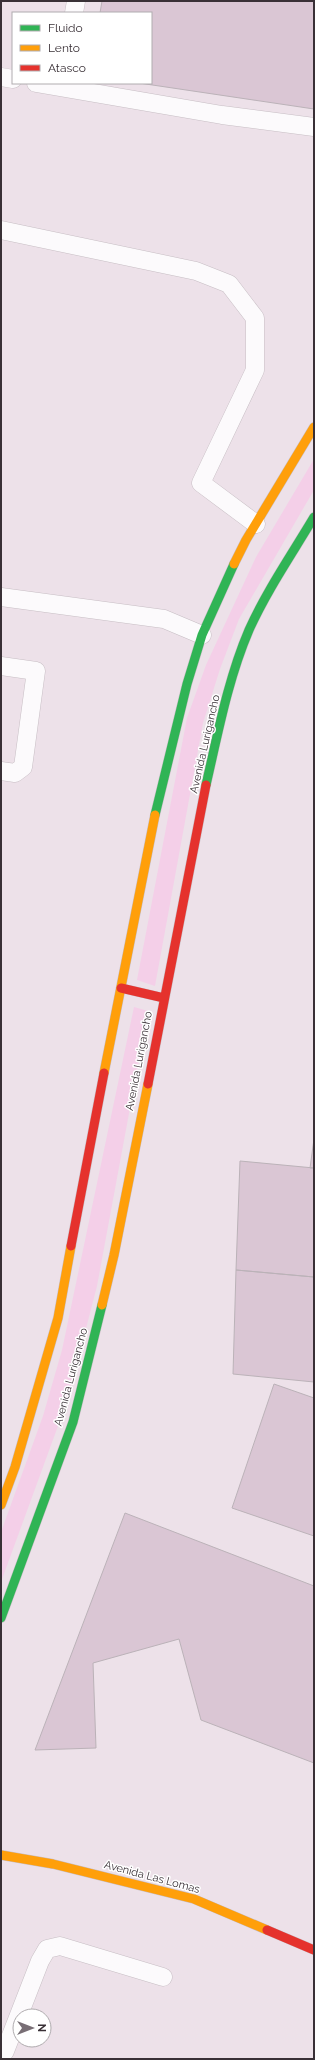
<svg xmlns="http://www.w3.org/2000/svg" width="315" height="2060" font-family="Raleway,sans-serif">
	<rect width="100%" height="100%" fill="#ede1e9"/>
	<!-- green -->
	<path fill="#f4cfe8" d="M314,459V490L239,619L220,669L203,723L155,986L137,980L187,718L206,665L256,557Z
		M134,1007L148,1011L97,1286L82,1344L62,1415L1,1582V1532L43,1416L62,1350Z"/>
	<!-- building -->
	<path fill="#dac6d4" stroke="#bbb2b8" d="M102,1H314V109L139,83H151V13H100Z
		M314,1139V1168H310Z
		M240,1161L314,1168V1277L236,1270Z
		M236,1270L314,1277V1382L233,1374Z
		M274,1384L314,1398V1536L232,1508Z
		M125,1513L314,1586V1763L201,1720L179,1639L93,1663L96,1748L35,1750Z"/>
	<g fill="none" stroke-linecap="round" stroke-linejoin="round">
		<!-- lane casing -->
		<g stroke="#c7bec4" stroke-width="19">
			<path id="lane" d="M74,13L76,1
				M1,77L13,79
				M36,83L222,115L314,127
				M1,230L196,271L229,284L255,318V370L201,483L256,524
				M1,597L164,619L202,635
				M1,666L36,671L23,767L15,773L1,771
				M1,2057L5,2051L40,1961L47,1949L60,1946L163,1977"/>
		</g>
		<!-- fast casing -->
		<g stroke="#c7bec4" stroke-width="10">
			<path id="fast" d="M206,785C218,733 228,679 249,630C267,590 292,554 314,517
				M155,815L187,684L202,635L234,564
				M1,1618L73,1422L102,1305"/>
		</g>
		<!-- slow casing -->
		<g stroke="#c7bec4" stroke-width="10">
			<path id="slow" d="M234,564L246,540L314,427
				M104,1073L155,815
				M102,1305L114,1255L148,1084
				M1,1505L15,1467L58,1318L71,1246
				M1,1855L53,1864L194,1899L267,1930"/>
		</g>
		<!-- jam casing -->
		<g stroke="#c7bec4" stroke-width="10">
			<path id="jam" d="M121,988L164,998
				M148,1084L206,785
				M71,1246L104,1073
				M267,1930L314,1950"/>
		</g>
		<!-- lane -->
		<use href="#lane" stroke="#fcfafc" stroke-width="18"/>
		<!-- fast -->
		<use href="#fast" stroke="#30b455" stroke-width="9"/>
		<!-- slow -->
		<use href="#slow" stroke="#ff9f0a" stroke-width="9"/>
		<!-- jam -->
		<use href="#jam" stroke="#e5322d" stroke-width="9"/>
	</g>
	<g text-anchor="middle" dominant-baseline="central" stroke-width="3" stroke-linejoin="round" paint-order="stroke">
		<!-- street labels -->
		<g font-size="11" fill="#393036" stroke="#fff">
			<text transform="translate(205 744) rotate(-77)">Avenida Lurigancho</text>
			<text transform="translate(139 1061) rotate(-79)">Avenida Lurigancho</text>
			<text transform="translate(71 1377) rotate(-75)">Avenida Lurigancho</text>
			<text transform="translate(152 1877) rotate(15)">Avenida Las Lomas</text>
		</g>
	</g>
	<!-- border -->
	<rect width="315" height="2060" fill="none" stroke="#393036" stroke-width="4"/>
	<!-- legend -->
	<rect x="12" y="12" width="140" height="72" fill="#ffffff" stroke="#b0acaf"/>
	<rect x="20" y="25" width="20" height="6" fill="#30b455" stroke="#b0acaf"/>
	<text x="48" y="32" font-size="12" fill="#393036">Fluido</text>
	<rect x="20" y="45" width="20" height="6" fill="#ff9f0a" stroke="#b0acaf"/>
	<text x="48" y="52" font-size="12" fill="#393036">Lento</text>
	<rect x="20" y="65" width="20" height="6" fill="#e5322d" stroke="#b0acaf"/>
	<text x="48" y="72" font-size="12" fill="#393036">Atasco</text>
	<!-- north arrow -->
	<g transform="translate(32 2028) rotate(90)"><circle r="19" fill="#ffffff" stroke="#b0acaf"/>
	<path d="M0-3L7 15L0 10L-7 15Z" fill="#786e75"/>
	<text y="-6" font-size="11" font-weight="bold" text-anchor="middle" fill="#393036">N</text>
	</g>
</svg>
